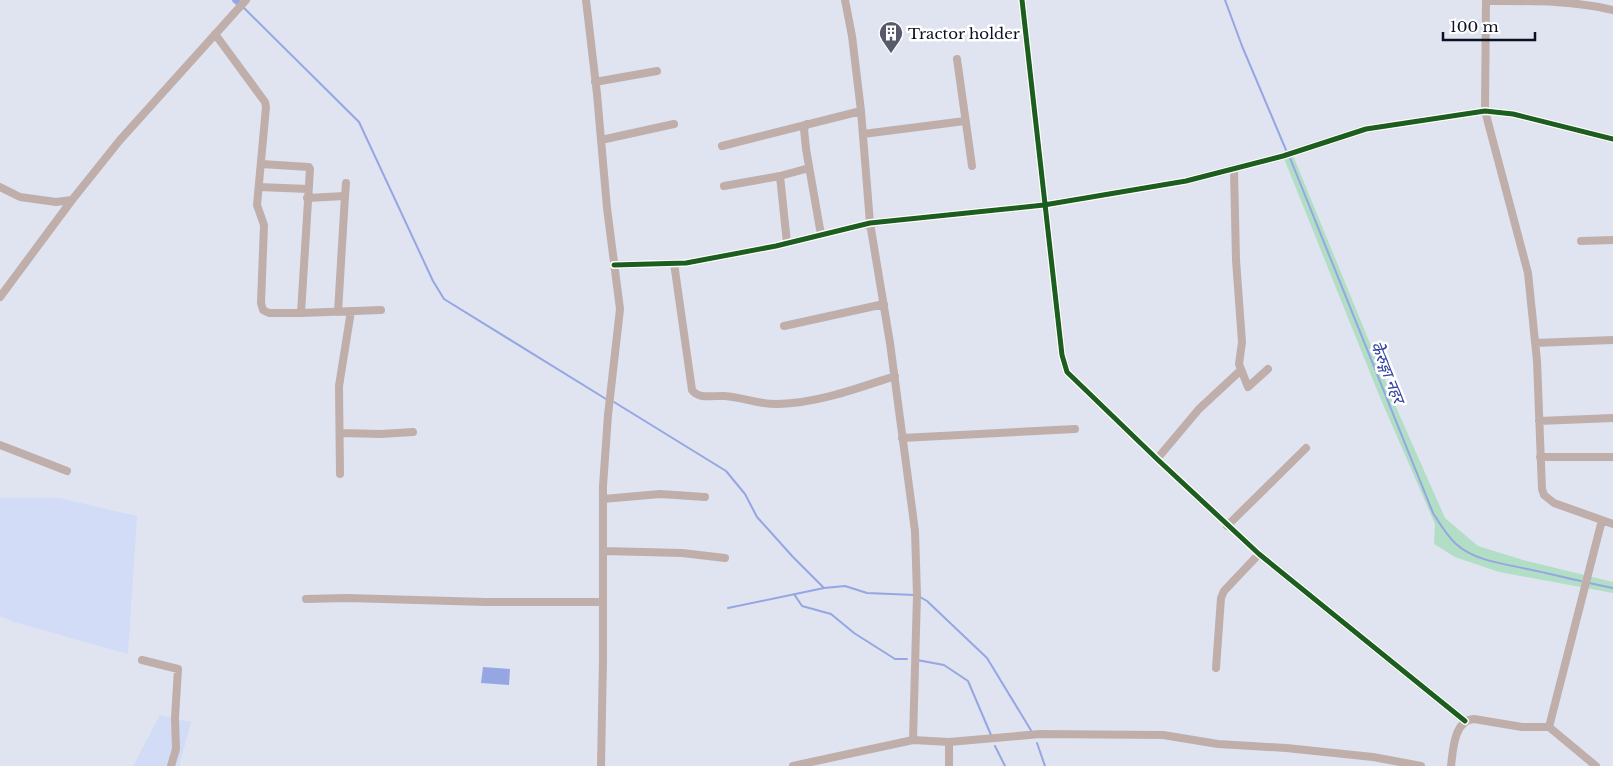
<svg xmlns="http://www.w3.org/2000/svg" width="1613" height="766" font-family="'Libre Baskerville','Noto Sans Devanagari',serif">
	<rect width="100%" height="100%" fill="#dfe4f0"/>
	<!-- built -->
	<path fill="#d3dcf7" d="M0,498H59L137,516L128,654L14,622L0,616Z
		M160,715L191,722L179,766H133Z"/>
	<!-- green -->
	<path fill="#b2dec5" d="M1292,153L1399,414L1445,518L1478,546L1523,560L1613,582V593L1499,572L1455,557L1434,544L1435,524L1379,395L1283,156Z"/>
	<!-- water -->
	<path fill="#95a6e3" d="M483,667L510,669L509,685L481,683Z"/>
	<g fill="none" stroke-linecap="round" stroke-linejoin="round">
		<!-- stream -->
		<path stroke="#95a6e3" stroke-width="2" d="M1225,0L1242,46L1286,150
			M243,7L359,122L433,281L444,299L606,399
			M1290,158L1433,513C1440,524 1447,536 1456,544C1476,562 1507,564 1532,570C1548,573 1565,578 1581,581
			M614,402L726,471L745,494L757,517L793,557L824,588
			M1589,583L1613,588
			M794,594L802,606L831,614L854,633L895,659H907
			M920,597L927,601L987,658L1032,732
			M728,608L824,588L845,586L867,593L915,595
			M917,660L944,665L968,681L991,735
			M1037,743L1045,766
			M995,746L1005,766"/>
		<!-- canal -->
		<path stroke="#95a6e3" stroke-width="6" d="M235,0L242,6"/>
		<!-- minor -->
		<path stroke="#c0aeab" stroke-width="8" d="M586,0L597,94L607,208L620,309L608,415L603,486V659L601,766
			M845,0L852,36L861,111L870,223L890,343L915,531L917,595L913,740L949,742V766
			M1022,0L1062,355L1067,372L1157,459L1259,554L1465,721
			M1486,0L1485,111L1528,273L1537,361L1542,489L1544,495L1554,503L1613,524
			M1486,1C1528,1 1571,0 1613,10
			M215,34L265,102L266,107L257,205L264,225L261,303L263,310L269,313H301L381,310
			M957,59L972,166
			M595,82L657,71
			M807,124L804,129L806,149L821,235
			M863,134L965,121
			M601,140L674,124
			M722,146L861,111
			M261,164L309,167L310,169L301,313
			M1234,170L1236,260L1242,342L1239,364L1248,387L1268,369
			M724,186L780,176
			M0,187L20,197L56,202L72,200
			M259,187L308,189
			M345,196L346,183
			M307,198L345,196L338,312
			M1581,241L1613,240
			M787,243L780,176L809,168
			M674,263L692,390C699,400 714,395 725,396C742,397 760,405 778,404C818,403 858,388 895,376
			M614,265L686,263L776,246L870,223L1044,205L1186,181L1283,156L1366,129L1485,111L1513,114L1613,139
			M0,297L72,200L120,140L246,0
			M784,326L884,304
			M1535,343L1613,340
			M1539,421L1613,418
			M340,433L381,434L413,432
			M902,438L1075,429
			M0,445L67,471
			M1540,457H1613
			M1157,459L1199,409L1241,370
			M340,474L339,386L351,311
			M603,499L660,494L705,497
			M1227,526L1306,448
			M604,551L682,553L725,558
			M306,599L347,598L486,602H603
			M142,660L178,669L175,718L176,749L171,766
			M1216,668L1221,598L1224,591L1259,554
			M1549,727L1596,766
			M949,742L1040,734L1163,735L1218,744L1286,748L1373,757L1421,766
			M793,766L913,740
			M1451,766C1453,750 1454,720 1474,719L1522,727H1549L1602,520"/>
		<!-- cycleway casing -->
		<g stroke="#fff" stroke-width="8">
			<path id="cycleway" d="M1022,0L1062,355L1067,372L1157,459L1259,554L1465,721
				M614,265L686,263L776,246L870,223L1044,205L1186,181L1283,156L1366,129L1485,111L1513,114L1613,139"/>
		</g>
		<!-- cycleway -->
		<use href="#cycleway" stroke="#1b5e20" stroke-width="5"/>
	</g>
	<!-- icons -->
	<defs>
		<g id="building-pin" transform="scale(1.25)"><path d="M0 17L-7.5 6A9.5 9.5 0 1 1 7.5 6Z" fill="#565a6b" stroke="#fff"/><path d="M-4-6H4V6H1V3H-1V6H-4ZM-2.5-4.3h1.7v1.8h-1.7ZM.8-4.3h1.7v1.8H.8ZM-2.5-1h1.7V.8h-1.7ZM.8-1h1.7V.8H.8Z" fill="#fff"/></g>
	</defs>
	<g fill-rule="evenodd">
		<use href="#building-pin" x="891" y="33"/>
	</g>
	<g text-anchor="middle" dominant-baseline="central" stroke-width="5" stroke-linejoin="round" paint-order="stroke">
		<!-- poi labels -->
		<g font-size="15" fill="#0c1023" stroke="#fff" text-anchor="start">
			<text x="908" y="33">Tractor holder</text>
		</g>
		<!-- water labels -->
		<g font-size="16" font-style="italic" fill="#3241a2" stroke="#fff">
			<text transform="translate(1388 372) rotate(68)">केेरुङ्गा नहर</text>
		</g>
	</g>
	<!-- scale -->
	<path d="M1443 32v8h92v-8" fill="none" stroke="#0c1023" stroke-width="2.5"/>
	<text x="1450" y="32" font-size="15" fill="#0c1023" stroke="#ffffff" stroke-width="4" paint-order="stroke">100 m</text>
</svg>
